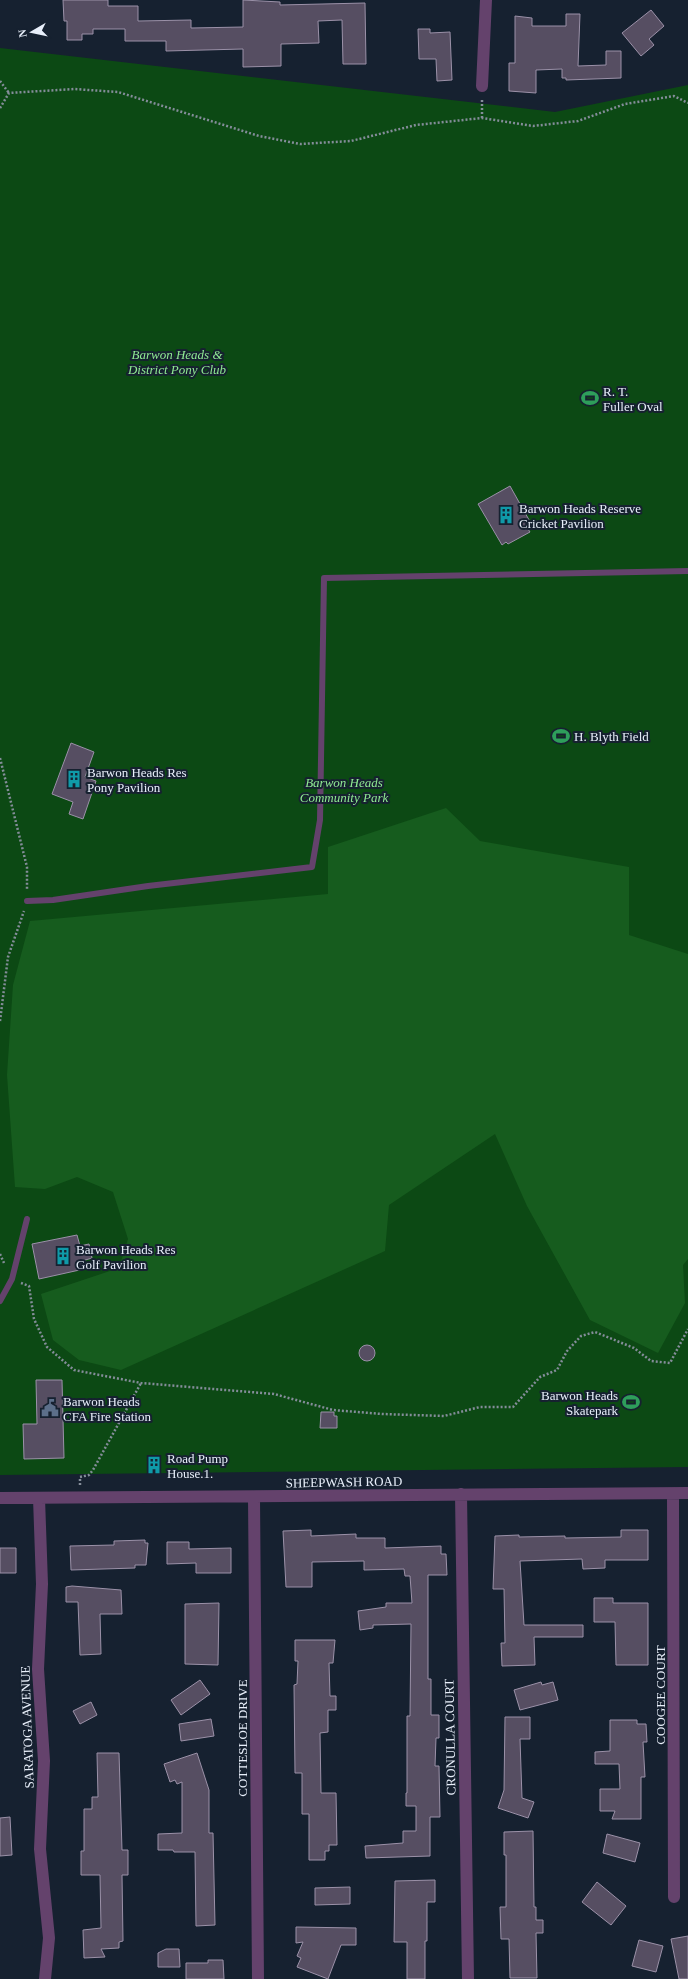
<svg xmlns="http://www.w3.org/2000/svg" width="688" height="1979" font-family="Georgia,serif">
	<rect width="100%" height="100%" fill="#162130"/>
	<!-- green -->
	<path fill="#0c4914" d="M0,48L555,112L688,85V1467L0,1475Z"/>
	<!-- forest -->
	<path fill="#165c1e" d="M446,808L480,841L629,867V935L688,954V1259L683,1265L685,1303L658,1353L590,1320L527,1206L495,1134L389,1205L385,1251L121,1370L79,1360L53,1340L41,1294L119,1268L128,1239L113,1192L77,1177L45,1189L15,1187L7,1075L13,985L30,921L328,894V847Z"/>
	<!-- building -->
	<path fill="#564e62" stroke="#9b91a8" d="M63,0H108V6H138V21L191,20V28L243,27V0L280,2V5L365,3L366,64H343L342,20L318,21L319,43L281,44V66L243,67V49L166,51V41H125V29H93V34H82V40H67V21H64Z
		M651,10L664,26L649,39L654,45L641,56L622,33Z
		M566,14H580L578,66L606,65V51H621V78L566,80V78H562V69L536,70V93L509,91V63H515V16L532,18V26H566Z
		M418,29H430V33L450,32L452,80L437,81L436,59H419Z
		M510,486L533,527L528,529L530,532L508,544L506,542L502,545L478,504Z
		M71,743L94,752L85,777L96,781L83,819L69,814L73,802L52,794Z
		M77,1235L80,1246L89,1244L92,1258L82,1261L84,1269L39,1279L32,1244Z
		M359 1353a8 8 0 1 1 16 0a8 8 0 1 1-16 0Z
		M36,1380H62L64,1458L24,1459L23,1424H37Z
		M321,1412H334V1416H337V1428H320Z
		M311,1530V1536L356,1534V1538H385V1548L441,1546V1554H446L447,1575H428V1679H431V1715H439V1738H436L435,1766H439L440,1817H430V1856L366,1858L365,1846L403,1843V1831H416V1806H406V1793H407V1716H410L411,1624L373,1625V1628L360,1630L358,1611L386,1607V1603H412L410,1576H405L404,1569L364,1570V1561L312,1562V1587H286L283,1531Z
		M621,1530H648V1560H605V1568L583,1569L582,1559L520,1561L524,1625H583V1637H534L535,1665L502,1666L501,1643H505L504,1589H493L495,1536L519,1535V1537L565,1536V1538L621,1537Z
		M145,1540V1543H148L146,1565H135V1568L71,1570L70,1546L114,1545V1541Z
		M167,1542H189V1549L231,1548V1573H196V1563L167,1564Z
		M0,1548H16V1573H0Z
		M72,1586L121,1590L122,1614H100L101,1654L80,1655L78,1602H66V1587Z
		M594,1598H613V1603H648V1665H616L615,1622H594Z
		M219,1603L218,1665L185,1664V1604Z
		M295,1640H335L333,1663H329L330,1696H336V1710H328V1732L320,1733L321,1793H336L337,1845H329V1851H325V1860H309V1814H302V1773H295L294,1685L297,1684L298,1661H295Z
		M200,1680L210,1694L181,1715L171,1700Z
		M541,1682L542,1685L553,1682L558,1700L520,1710L514,1690Z
		M91,1702L97,1715L80,1724L73,1711Z
		M505,1717H530V1739H520L522,1798L534,1802L528,1818L498,1808L504,1790Z
		M211,1719L214,1736L181,1741L179,1724Z
		M610,1720H637V1724H646L647,1742H643L645,1777H641V1819H612L615,1811H600V1789H620L619,1764H595V1752L610,1751Z
		M97,1753H119L122,1850H128V1875H122L123,1941L119,1942V1948L101,1949L105,1957L84,1958L83,1930L101,1928L100,1875H81V1851H84V1809H92V1797H98Z
		M197,1753L209,1790V1833H213L215,1925L196,1926L195,1852H174L173,1850H158V1834L182,1833V1782L177,1784L175,1780L170,1782L164,1764Z
		M10,1817L12,1855L0,1856V1818Z
		M533,1831L534,1907H536V1920H543V1933H536L537,1978H510L509,1939H501L500,1907H506V1855H504V1832Z
		M607,1834L640,1843L635,1862L603,1853Z
		M435,1880V1902H427V1941H425V1979H407V1942H394L395,1881Z
		M597,1882L626,1906L611,1925L582,1902Z
		M350,1887V1904L315,1905V1888Z
		M296,1927L356,1928V1945H341L328,1979L297,1967L301,1958L297,1956L303,1942L296,1943Z
		M688,1936V1979H679L671,1939Z
		M639,1940L663,1946L656,1972L632,1966Z
		M166,1949H179L180,1967H158V1953Z
		M208,1960H223L224,1979H186V1963H208Z"/>
	<g fill="none" stroke-linecap="round" stroke-linejoin="round">
		<!-- path -->
		<path stroke="#848d99" stroke-width="2.5" stroke-dasharray="2 2" stroke-linecap="butt" d="M0,81L9,93
			M0,108L9,93L74,89L118,92L259,136L300,144L351,141L416,125L482,118L533,126L578,121L625,104L674,96L688,103
			M482,118V99
			M0,758L27,867V890
			M0,1021L8,957L24,911
			M0,1254L4,1263
			M21,1283L29,1286L34,1319L47,1347L74,1370L141,1383L274,1394L333,1410L382,1414L444,1416L480,1407H513L540,1377L557,1370L567,1351L581,1336L595,1332L634,1348L651,1361L670,1363L688,1329
			M80,1485V1477L89,1475L93,1470L141,1383"/>
		<!-- lane -->
		<path stroke="#64426c" stroke-width="6" d="M27,901L53,900L148,886L312,867L320,820L324,578L688,571
			M0,1301L12,1279L27,1219"/>
		<!-- street -->
		<path stroke="#64426c" stroke-width="12" d="M482,86L486,0
			M461,1494L468,1979
			M673,1494L674,1897
			M254,1497L258,1979
			M0,1498L688,1493
			M39,1498L42,1584L38,1669L44,1761L40,1849L49,1938L45,1979"/>
	</g>
	<!-- icons -->
	<defs>
		<g id="stadium-bare" transform="scale(1.38)"><path d="M0-5a6.5 5 0 1 0 0 10a6.5 5 0 1 0 0-10ZM-3.5-1.8h7v3.6h-7Z" fill="#2e9e5b" stroke="#162130" stroke-width="2.5" paint-order="stroke"/></g>
		<g id="building-bare" transform="scale(1.38)"><path d="M-4-6H4V6H1V3H-1V6H-4ZM-2.5-4.3h1.7v1.8h-1.7ZM.8-4.3h1.7v1.8H.8ZM-2.5-1h1.7V.8h-1.7ZM.8-1h1.7V.8H.8Z" fill="#0f9aa8" stroke="#162130" stroke-width="2.5" paint-order="stroke"/></g>
		<g id="civic-bare" transform="scale(1.38)"><path d="M-.6-6.5H3V-4.5H.6V-3L4-1V1h2V6H-6V1h2V-1L-.6-3ZM-1.2 2.5V6h2.4V2.5Z" fill="#5c6f8a" stroke="#162130" stroke-width="2.5" paint-order="stroke"/></g>
	</defs>
	<g fill-rule="evenodd">
		<use href="#stadium-bare" x="590" y="398"/>
		<use href="#building-bare" x="506" y="515"/>
		<use href="#stadium-bare" x="561" y="736"/>
		<use href="#building-bare" x="74" y="779"/>
		<use href="#building-bare" x="63" y="1256"/>
		<use href="#stadium-bare" x="631" y="1402"/>
		<use href="#civic-bare" x="50" y="1408"/>
		<use href="#building-bare" x="154" y="1465"/>
	</g>
	<g text-anchor="middle" dominant-baseline="central" stroke-width="4" stroke-linejoin="round" paint-order="stroke">
		<!-- park labels -->
		<g font-size="13" font-style="italic" fill="#90ea93" stroke="#162130">
			<text x="177" y="354">Barwon Heads &amp;<tspan x="177" dy="15">District Pony Club</tspan></text>
			<text x="344" y="782">Barwon Heads<tspan x="344" dy="15">Community Park</tspan></text>
		</g>
		<!-- poi labels -->
		<g font-size="13" fill="#e8effa" stroke="#162130" text-anchor="start">
			<text x="603" y="391">R. T.<tspan x="603" dy="15">Fuller Oval</tspan></text>
			<text x="519" y="508">Barwon Heads Reserve<tspan x="519" dy="15">Cricket Pavilion</tspan></text>
			<text x="574" y="736">H. Blyth Field</text>
			<text x="87" y="772">Barwon Heads Res<tspan x="87" dy="15">Pony Pavilion</tspan></text>
			<text x="76" y="1249">Barwon Heads Res<tspan x="76" dy="15">Golf Pavilion</tspan></text>
			<text x="618" y="1395" text-anchor="end">Barwon Heads<tspan x="618" dy="15">Skatepark</tspan></text>
			<text x="63" y="1401">Barwon Heads<tspan x="63" dy="15">CFA Fire Station</tspan></text>
			<text x="167" y="1458">Road Pump<tspan x="167" dy="15">House.1.</tspan></text>
		</g>
		<!-- street labels -->
		<g font-size="13" fill="#e8effa" stroke="#162130">
			<text transform="translate(344 1482) rotate(-1)">SHEEPWASH ROAD</text>
			<text transform="translate(660 1695) rotate(-90)">COOGEE COURT</text>
			<text transform="translate(27 1727) rotate(-92)">SARATOGA AVENUE</text>
			<text transform="translate(450 1737) rotate(-91)">CRONULLA COURT</text>
			<text transform="translate(242 1738) rotate(-90)">COTTESLOE DRIVE</text>
		</g>
	</g>
	<!-- north arrow -->
	<g transform="translate(32 32) rotate(261)" stroke="#162130" stroke-width="3" paint-order="stroke">
	<path d="M0-3L7 15L0 10L-7 15Z" fill="#e8effa"/>
	<text y="-6" font-size="11" font-weight="bold" text-anchor="middle" fill="#e8effa">N</text>
	</g>
</svg>
